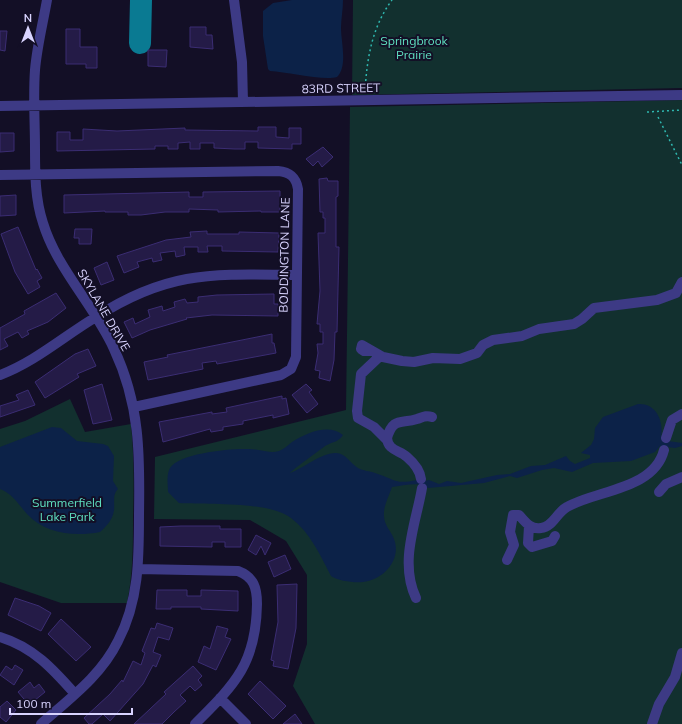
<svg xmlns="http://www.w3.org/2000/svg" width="682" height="724" font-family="Mulish,sans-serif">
	<rect width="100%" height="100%" fill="#130f26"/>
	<!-- green -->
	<path fill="#12302f" d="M353,0H682V88L352,95Z
		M682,100V724H315L293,686L307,644V575L286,541L250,520L154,519L155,457L346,410L350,107Z
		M70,399L85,432L131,424C134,455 134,486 133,517C133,546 133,575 127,603H61L0,582V429L25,421Z"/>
	<!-- water -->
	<path fill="#0c2248" d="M292,0H343C343,10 341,19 341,28C341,42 348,66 337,77C323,81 288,72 270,71L268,69L263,36V11L273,3Z
		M638,404C657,403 664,422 661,438L668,441L682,443V446L675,448L660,446L655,452L631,461L593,463L572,472L554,468L542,470L517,478L510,476L484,483L428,488C420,481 403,486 392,487C389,496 383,507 384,516C384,525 391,531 394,539C402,560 383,580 363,582C354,583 338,581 331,576C320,555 310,532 291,518C269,501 208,505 179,503L168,492C168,485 166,475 170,468C179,453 232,448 249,449C259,449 269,454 279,451C284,449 288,445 292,442C306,433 329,423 343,435C339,442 332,442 325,446C320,450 292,470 290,473C304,468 321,453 335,453C345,452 350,463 358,468C363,471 370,471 375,473C395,479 394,485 417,480L420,482L429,480L439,484L447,481L461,483L497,475L510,474L531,466L545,465L566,456L570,461L575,464L590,458V455L581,453L591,445L594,439L595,428L603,417Z
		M52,427L61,428L77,441L103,444L108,446L114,456L113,481L118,489C112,495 115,502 114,510C113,519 107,526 100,532C75,537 45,534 27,514C18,504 13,494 0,489V447Z"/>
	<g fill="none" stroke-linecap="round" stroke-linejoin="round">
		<!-- taxiway -->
		<path stroke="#0a7a92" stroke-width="22" d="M140,43L141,0"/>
	</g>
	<!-- building -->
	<path fill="#241b47" stroke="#3b2d73" d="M190,27H206V35H212L213,49L190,47Z
		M66,29H80V47H97V68H86V64H66Z
		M0,31H7L5,51L0,50Z
		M148,50H167L166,67L148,66Z
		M258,127H276V137L289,138V128H301V144H292V149L258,148V142H245V149H235L214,148V143H200V149H190V142L178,143V149H168V146H155V149L57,151V132H70V140H83V129L117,131L185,128V130L258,131Z
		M0,133H14V151L0,152Z
		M323,147L333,157L322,167L318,161L313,166L306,159Z
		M327,178L328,181H338V196L336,197V247H339L337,332H335L334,360L330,381L319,378L320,371L315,370L318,353L317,344H323V332H320V324H317L320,291L318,233H325V218H323V212H320L319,179Z
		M280,191V212H261V211L218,212V210L189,209V212H165L141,215H128V212H105V211L64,213V195L189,192V197H203V192Z
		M16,195V215L0,216V196Z
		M18,227L36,270L37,269L42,278L37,281L40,287L28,294L15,272L1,234Z
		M75,229H92L91,244H79V238H74Z
		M207,231V234H239V232L279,233L278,252L222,251V246H207L208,252H198V247H184L185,255L176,257L175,251L160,253L162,260L153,262L152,258L137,262L139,267L124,273L117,256L166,240L191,237L190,232Z
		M107,262L114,280L101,285L94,268Z
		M56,293L66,308L48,322L27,331L29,334L22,338L18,332L4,339L8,346L0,350V328L25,314L24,311Z
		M274,294V304H278V316L212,315L186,318L187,319L150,330L132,338L124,322L133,318L135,324L150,317L148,310L162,306L163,311L175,307L174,302L185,299L187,303L198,302V297L217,295Z
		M272,334V343H274L276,353L217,364L216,361L202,363L203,369L148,380L144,362L168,357L167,355Z
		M88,349L96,366L77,374L79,377L45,398L35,382L75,354Z
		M102,384L112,420L93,424L84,390Z
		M306,384L312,390L309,392L318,404L307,413L292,395Z
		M28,390L35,405L0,417V406L19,400L16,395Z
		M282,396V399L286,398L289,414L273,418V415L243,421V424L223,427V430L211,432L210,429L163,442L159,422L212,412V414L227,412L226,408Z
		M181,526H220V529H241V547H225V542H212V547L160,546V527Z
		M256,535L271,543L265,555L261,546L256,555L248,550Z
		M285,555L291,569L274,577L268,562Z
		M297,584L296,628L288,669L273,666L274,661L271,660L278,622L277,585Z
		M157,590H187V596H201V590L238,591V611L201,609V607H171V609H156Z
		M15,598L39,606L51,613L41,631L8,615Z
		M61,619L91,647L76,661L48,634Z
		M157,623L173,628L169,640L158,637L153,652L161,655L156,667L153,665L143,684L110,721L103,714L92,724H89L84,718L110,694L122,680L123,682L133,661L141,665L145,653L142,651L151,628L155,629Z
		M217,626L228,629L225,637L231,639L216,670L198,662L204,646L210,649Z
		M15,665L23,670L14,685L0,675L6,666L12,670Z
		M193,666L202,676L198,680L202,685L195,691L190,686L180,695L186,701L174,712L162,724H134L166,694L164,692Z
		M260,681L286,706L273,719L248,694Z
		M30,682L34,688L39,684L45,692L29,705L18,692Z
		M7,701L16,710L6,722L0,717V707Z
		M295,714L302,724H283Z"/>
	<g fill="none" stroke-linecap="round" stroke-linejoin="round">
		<!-- path -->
		<path stroke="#2fb8b0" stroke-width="1.5" stroke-dasharray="2 3" stroke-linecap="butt" d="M365,91C367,58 372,27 392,0
			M647,112L682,110
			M658,117L682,165"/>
		<!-- minor -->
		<path stroke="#3d3a85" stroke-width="10" d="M234,0L242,62L243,102
			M0,106L682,95
			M0,175L278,171C290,172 296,177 298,189L296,357L291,369L281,375L134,407
			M370,351H364L361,349L362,345L383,357L402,361L414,362L433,358L460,359L477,353L483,345L493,340L522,336L539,329L574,324L582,319L594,308L657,300L676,293L682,282
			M380,356L361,374L357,411L358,418L374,427L387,440
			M0,375C35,362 64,336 96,317C169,270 214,274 297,275
			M666,438L672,420L682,414
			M421,479C420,471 414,463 407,457C400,450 388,451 387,438C393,417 401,424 417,419C423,417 426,415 432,417
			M659,492L666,484L682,477
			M529,526L528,543L532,547L552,541L555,536
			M507,560L514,545L510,532L513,515H519C525,522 531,530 541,528C553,527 557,512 567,507C596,490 654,490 664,450
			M138,569L238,571C254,577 257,588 257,604C256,664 235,684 195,724
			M416,598C399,562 416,523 422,488
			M0,637C33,647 53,669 75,694
			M220,698L246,724
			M41,724C69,699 101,676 118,641C139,601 139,559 139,514C140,455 140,404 114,349C94,305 57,269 43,223C35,199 35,173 35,149C35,122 33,96 35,70C37,46 43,23 47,0
			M652,724L659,704L675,677L682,653"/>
	</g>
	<g text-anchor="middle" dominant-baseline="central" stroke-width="4" stroke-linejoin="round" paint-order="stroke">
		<!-- park labels -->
		<g font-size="12" fill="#5fe0c0" stroke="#130f26">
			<text x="414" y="40">Springbrook<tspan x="414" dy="14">Prairie</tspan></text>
			<text x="67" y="502">Summerfield<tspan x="67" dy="14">Lake Park</tspan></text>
		</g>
		<!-- street labels -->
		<g font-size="12" fill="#d9d4ff" stroke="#130f26">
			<text transform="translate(341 88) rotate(-1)">83RD STREET</text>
			<text transform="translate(284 255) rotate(-89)">BODDINGTON LANE</text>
			<text transform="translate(104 310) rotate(60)">SKYLANE DRIVE</text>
		</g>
	</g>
	<!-- north arrow -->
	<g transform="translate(28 28)" stroke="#130f26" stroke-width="3" paint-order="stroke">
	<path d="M0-3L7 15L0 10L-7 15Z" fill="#d9d4ff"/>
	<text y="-6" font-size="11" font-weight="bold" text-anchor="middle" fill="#d9d4ff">N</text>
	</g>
	<!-- scale -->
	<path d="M10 708v6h122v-6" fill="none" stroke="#d9d4ff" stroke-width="2"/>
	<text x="16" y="708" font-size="12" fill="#d9d4ff" stroke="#130f26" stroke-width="3" paint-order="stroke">100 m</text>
</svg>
